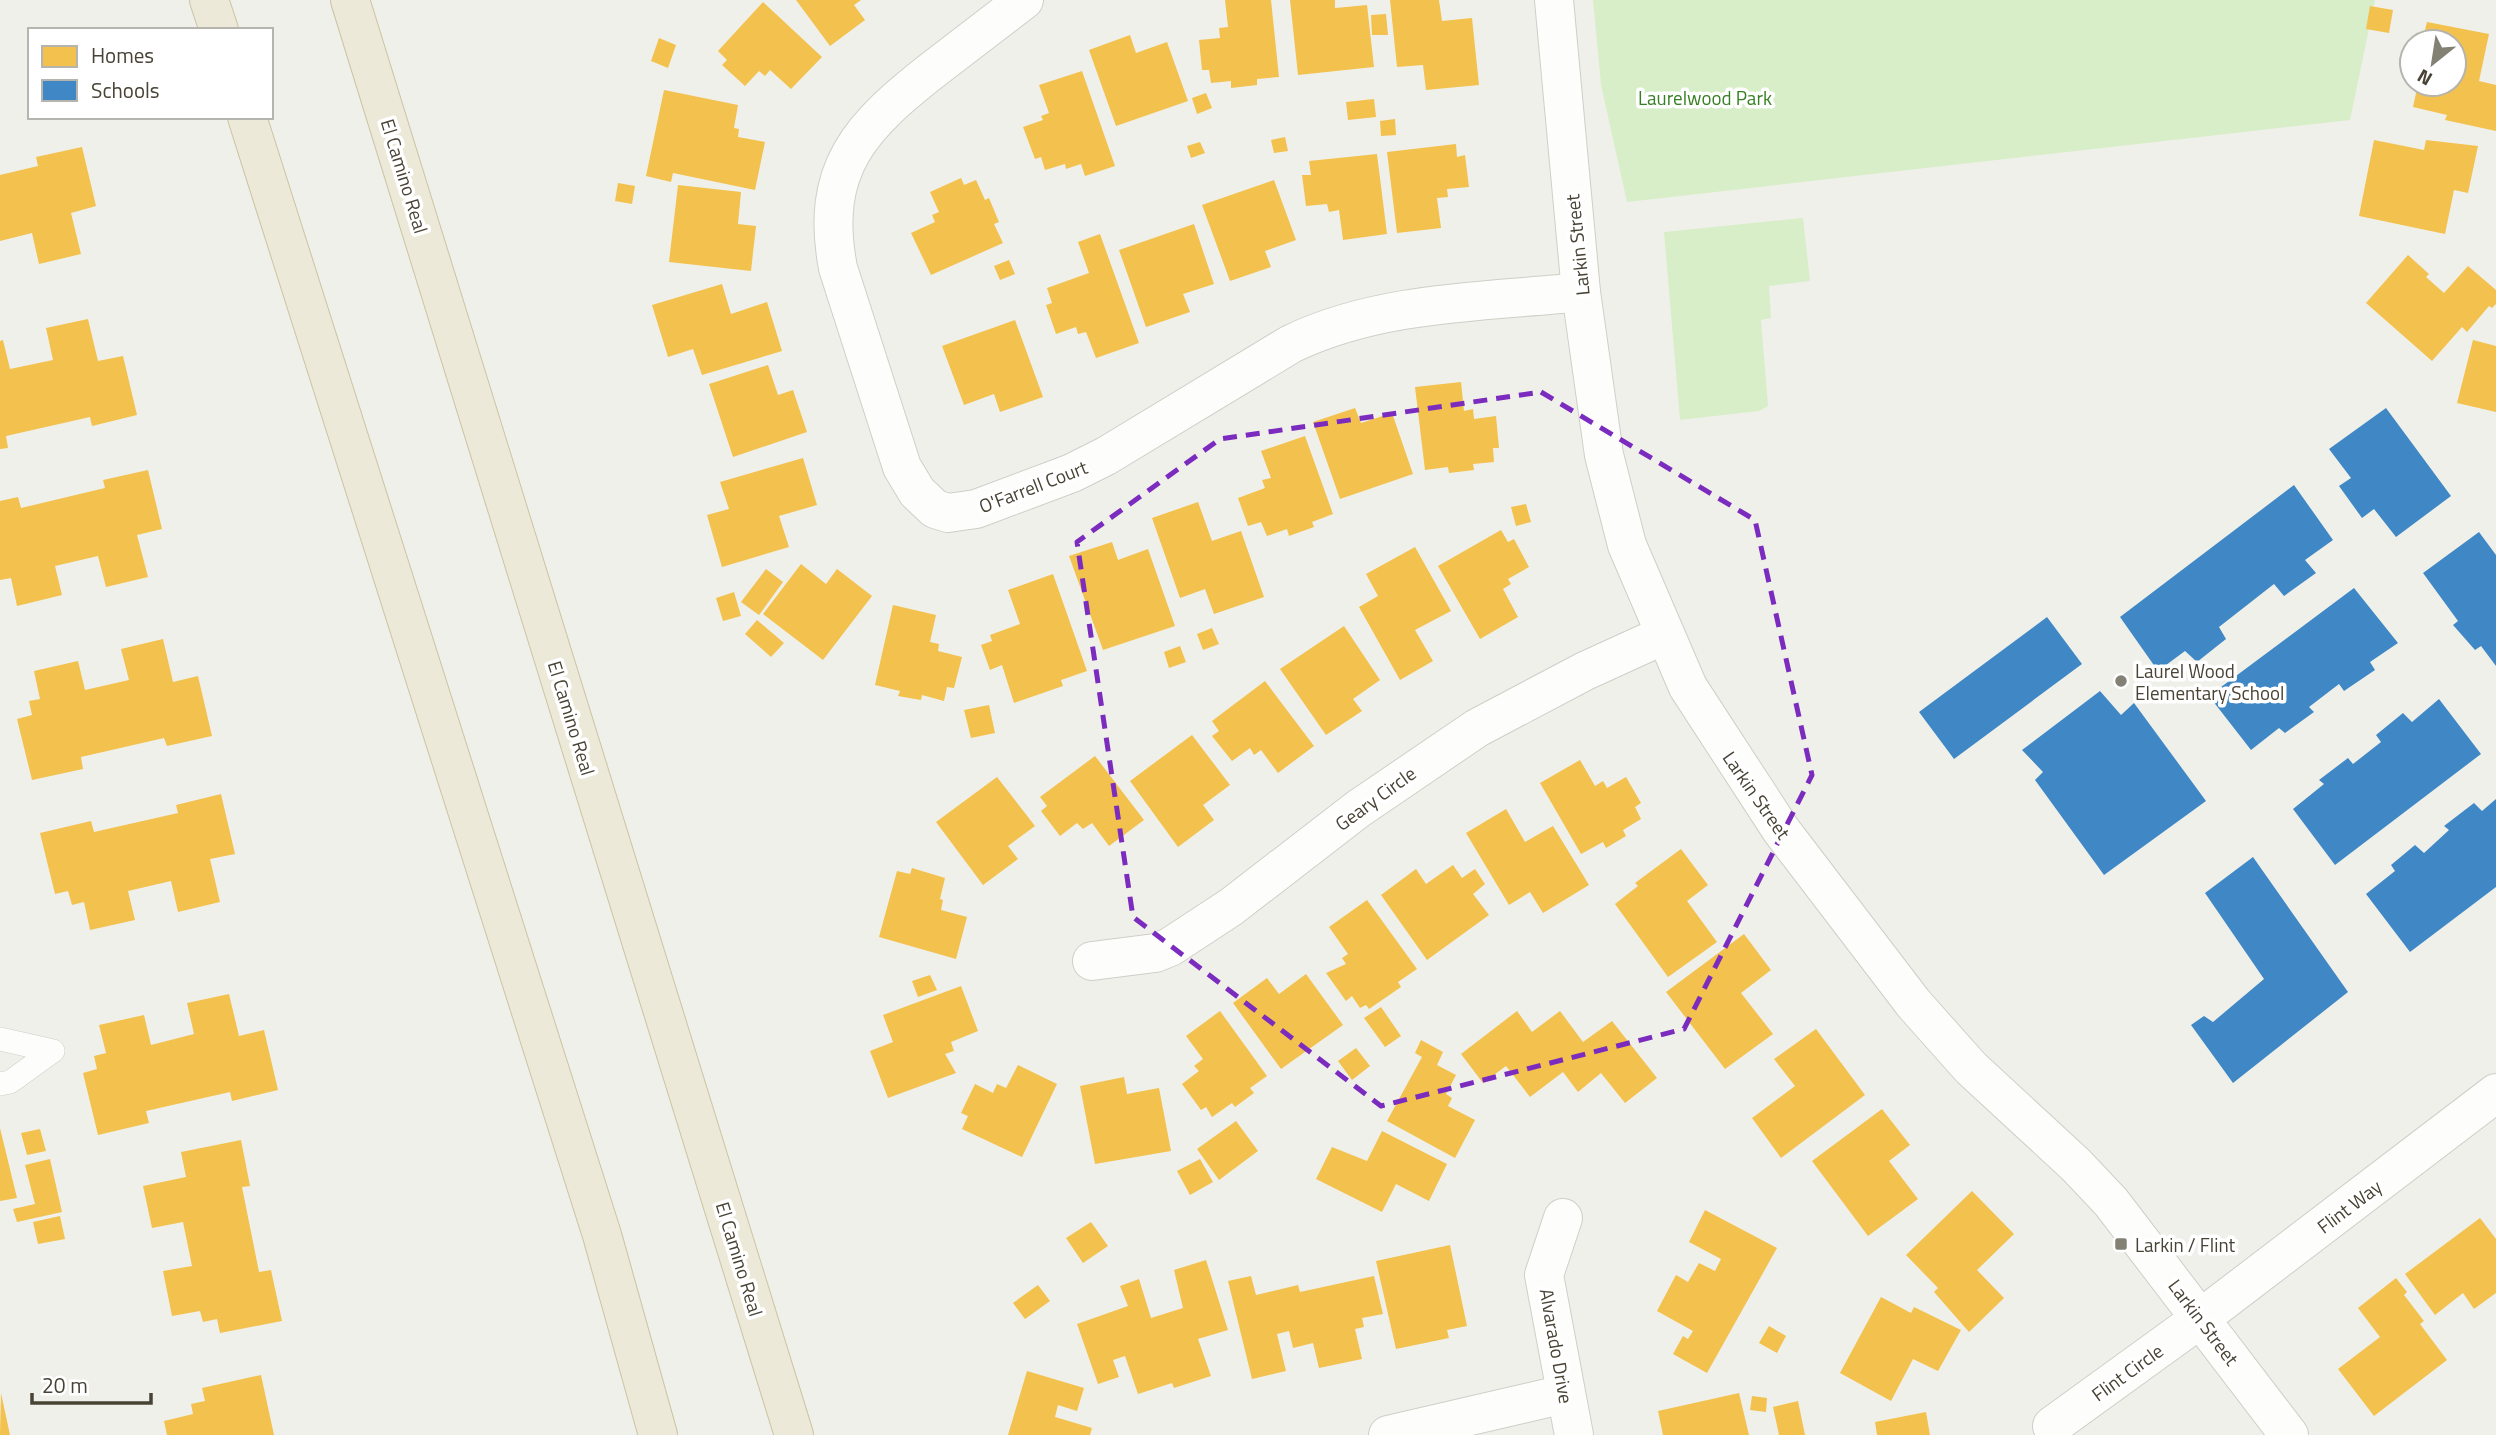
<svg xmlns="http://www.w3.org/2000/svg" width="2496" height="1435" font-family="'Titillium Web',sans-serif">
	<rect width="100%" height="100%" fill="#f0f0ea"/>
	<!-- green -->
	<path fill="#d8eec8" d="M1593,0H2375L2350,120L1627,202L1601,85Z
		M1803,218L1810,281L1769,286L1771,318L1761,320L1768,406L1759,411L1680,420L1664,232Z"/>
	<!-- homes -->
	<path fill="#f2c14e" d="M796,0H861L854,5L865,20L830,46Z
		M1225,0H1271L1279,77L1257,79V85L1231,88V81L1211,83L1209,70H1202L1199,40L1220,38L1219,28L1228,27Z
		M1290,0H1335V8L1367,5L1374,67L1298,75Z
		M1390,0H1439L1442,21L1472,18L1479,85L1426,90L1423,65L1397,67Z
		M763,2L822,57L791,89L770,70L765,76L759,71L745,86L722,65L727,60L718,51Z
		M2370,6L2393,10L2389,33L2366,29Z
		M1386,14L1388,35H1372L1371,15Z
		M2427,22L2489,34L2479,81L2496,85V131L2445,120L2447,115L2413,107L2418,84H2454V42H2422Z
		M1130,35L1136,53L1167,42L1188,101L1116,126L1089,50Z
		M659,38L676,45L668,68L651,61Z
		M1082,71L1115,166L1085,176L1081,164L1066,169L1065,164L1045,170L1041,157L1035,159L1023,127L1043,120L1041,116L1049,113L1039,85Z
		M664,90L738,105L734,128L739,129L738,137L765,142L755,190L673,173L671,182L646,176Z
		M1206,93L1212,108L1197,114L1192,98Z
		M1374,99L1376,117L1348,120L1346,102Z
		M1395,119L1396,135L1381,136L1380,121Z
		M1285,137L1288,151L1274,153L1271,140Z
		M2374,140L2424,150L2426,140L2478,146L2468,193L2454,190L2445,234L2359,216Z
		M1200,142L1205,153L1191,158L1187,146Z
		M1456,144L1457,157L1465,155L1469,187L1447,189L1448,197L1437,198L1441,228L1397,233L1387,152Z
		M82,147L96,206L71,213L81,254L39,264L32,233L0,241V175L38,166L36,157Z
		M1377,154L1387,234L1343,240L1339,210L1329,212L1327,204L1306,206L1302,175H1311L1309,161Z
		M961,178L964,185L976,180L985,200L989,198L999,222L994,224L1003,243L931,275L911,233L935,222L932,215L939,212L930,192Z
		M1274,180L1296,240L1265,251L1271,267L1230,281L1202,205Z
		M618,183L635,186L632,204L615,201Z
		M678,185L741,192L738,224L756,226L751,271L669,262Z
		M1194,224L1214,284L1183,294L1190,312L1146,327L1119,250Z
		M1100,234L1139,343L1096,358L1086,332L1078,334L1076,327L1056,334L1046,305L1052,303L1047,288L1089,273L1078,242Z
		M2408,255L2429,274L2426,277L2444,293L2468,266L2496,290V304L2492,308L2489,306L2467,332L2462,327L2432,361L2366,303Z
		M1009,260L1015,274L1000,280L994,266Z
		M722,284L731,314L767,302L782,351L702,375L693,349L668,357L652,305Z
		M88,319L98,361L123,356L137,415L92,426L90,417L6,436L8,448L0,449V341L3,340L10,369L53,360L46,328Z
		M1015,320L1043,397L1000,412L994,394L964,405L942,346Z
		M2473,340L2496,346V412L2457,403Z
		M768,365L778,395L793,390L807,432L733,457L709,384Z
		M1461,382L1464,411L1473,409L1474,419L1496,416L1499,448H1493L1494,462L1473,464L1474,470L1449,473L1448,467L1425,470L1415,387Z
		M1355,408L1361,423L1392,413L1413,474L1340,499L1313,422Z
		M1305,436L1333,514L1312,522L1314,527L1289,536L1287,529L1267,536L1261,522L1248,526L1238,498L1265,488L1262,480L1271,478L1261,451Z
		M803,458L817,505L779,516L789,547L722,567L707,515L729,509L720,482Z
		M148,470L162,529L137,535L148,577L106,587L98,556L55,566L62,595L17,606L11,578L0,580V501L18,497L21,508L105,488L103,480Z
		M1198,502L1212,541L1241,531L1264,597L1214,614L1205,589L1180,598L1152,518Z
		M1526,504L1531,522L1516,526L1511,507Z
		M1501,530L1508,542L1514,539L1529,567L1508,579L1511,584L1503,589L1518,617L1480,639L1438,566Z
		M1112,542L1118,560L1148,549L1175,626L1103,650L1069,556Z
		M1415,547L1451,611L1415,630L1433,661L1400,680L1359,607L1378,596L1366,574Z
		M801,564L826,584L837,569L872,596L823,660L763,614Z
		M766,569L783,582L759,615L741,602Z
		M1053,574L1087,671L1061,680L1063,686L1014,703L1002,665L990,670L981,645L992,641L990,635L1020,624L1008,590Z
		M734,592L741,616L723,621L716,598Z
		M893,605L936,615L930,642L939,644L938,651L962,657L954,688L947,687L944,701L922,695L921,700L898,696L900,691L875,685Z
		M757,620L784,643L771,657L745,634Z
		M1344,626L1380,680L1353,699L1362,711L1326,735L1280,669Z
		M1212,628L1219,644L1203,650L1197,634Z
		M163,639L173,682L198,676L212,736L167,746L164,738L81,757L83,769L32,780L17,719L32,715L29,701L40,699L34,671L78,661L85,690L129,680L121,649Z
		M1180,646L1186,662L1169,668L1164,652Z
		M1265,681L1314,746L1278,773L1261,750L1254,755L1250,748L1232,761L1212,736L1219,731L1212,721Z
		M989,705L995,733L971,738L964,710Z
		M1192,735L1230,785L1203,805L1214,820L1178,847L1130,781Z
		M1095,756L1144,820L1109,846L1092,823L1083,829L1077,823L1060,836L1041,811L1047,806L1040,797Z
		M1580,760L1595,786L1603,781L1607,788L1626,777L1641,803L1635,807L1641,819L1623,830L1626,836L1606,848L1603,842L1581,854L1540,783Z
		M997,777L1035,826L1008,846L1018,859L983,885L936,822Z
		M221,794L235,854L210,859L220,902L178,912L171,881L128,891L135,920L90,930L84,902L72,905L68,891L55,894L40,833L91,821L94,832L178,813L176,805Z
		M1506,809L1525,842L1553,826L1589,885L1543,913L1530,892L1509,905L1466,833Z
		M1681,849L1708,885L1687,901L1717,942L1668,977L1615,904L1638,886L1635,883Z
		M1453,865L1462,878L1475,869L1485,884L1473,894L1489,915L1427,960L1381,895L1416,869L1426,884Z
		M912,868L945,878L940,899L943,900L941,910L967,917L956,959L879,937L897,871L910,874Z
		M1367,900L1417,969L1398,982L1401,987L1369,1009L1366,1005L1360,1008L1352,996L1346,1001L1326,973L1346,964L1342,958L1348,954L1329,927Z
		M1744,934L1771,970L1741,993L1773,1034L1725,1069L1666,992Z
		M1306,974L1343,1025L1281,1069L1233,1003L1267,978L1279,994Z
		M930,975L937,990L918,997L912,981Z
		M961,986L978,1031L951,1042L954,1051L945,1054L956,1073L888,1098L870,1051L893,1042L883,1015Z
		M229,994L239,1036L264,1030L278,1090L232,1101L230,1092L146,1111L149,1123L98,1135L83,1073L97,1069L94,1056L106,1053L99,1025L144,1015L151,1045L194,1034L187,1003Z
		M1381,1007L1401,1036L1385,1047L1364,1018Z
		M1220,1011L1267,1076L1250,1088L1254,1093L1235,1107L1232,1103L1212,1117L1206,1107L1201,1110L1182,1084L1199,1071L1194,1066L1203,1059L1186,1036Z
		M1517,1011L1532,1032L1560,1011L1583,1042L1612,1021L1657,1078L1625,1103L1601,1073L1578,1092L1563,1072L1530,1097L1506,1066L1483,1083L1461,1054Z
		M1816,1029L1865,1095L1781,1158L1752,1118L1795,1086L1774,1059Z
		M1421,1040L1443,1052L1437,1065L1456,1075L1446,1094L1452,1098L1448,1106L1475,1120L1455,1158L1387,1121L1422,1057L1415,1053Z
		M1356,1048L1370,1066L1352,1080L1338,1061Z
		M1018,1065L1057,1084L1022,1157L962,1129L968,1116L961,1113L975,1084L993,1093L997,1084L1006,1088Z
		M1124,1077L1127,1094L1159,1088L1171,1151L1095,1164L1080,1086Z
		M1882,1109L1910,1145L1889,1161L1918,1199L1868,1236L1812,1161Z
		M1236,1121L1258,1151L1219,1180L1197,1149Z
		M0,1128L17,1198L0,1201Z
		M40,1129L46,1151L27,1155L21,1133Z
		M1382,1131L1447,1164L1429,1201L1396,1184L1382,1212L1316,1179L1332,1147L1367,1161Z
		M241,1140L250,1186L242,1187L259,1272L271,1270L282,1321L220,1333L217,1319L203,1322L200,1311L172,1316L163,1271L192,1266L183,1222L152,1228L143,1186L186,1177L181,1152Z
		M50,1159L62,1212L17,1222L13,1209L35,1204L25,1165Z
		M1200,1159L1213,1182L1190,1195L1177,1171Z
		M1972,1191L2014,1234L1977,1270L2004,1298L1969,1332L1934,1292L1938,1288L1906,1255Z
		M1705,1210L1777,1248L1707,1373L1673,1354L1683,1336L1688,1339L1693,1331L1657,1311L1676,1275L1688,1282L1699,1263L1715,1271L1721,1259L1689,1242Z
		M60,1216L65,1239L38,1244L33,1222Z
		M2480,1218L2496,1239V1293L2474,1309L2463,1293L2435,1315L2405,1274Z
		M1091,1222L1108,1246L1083,1263L1066,1238Z
		M1450,1245L1467,1326L1447,1330L1449,1338L1396,1349L1376,1261Z
		M1206,1260L1228,1330L1198,1339L1211,1376L1174,1388L1172,1383L1138,1394L1125,1356L1113,1360L1119,1377L1098,1384L1077,1324L1128,1306L1120,1286L1139,1279L1151,1318L1183,1308L1174,1270Z
		M1251,1276L1256,1295L1298,1285L1300,1292L1374,1276L1383,1314L1362,1318L1364,1327L1355,1329L1362,1359L1319,1368L1313,1343L1293,1348L1289,1331L1277,1334L1286,1371L1252,1379L1228,1281Z
		M2396,1278L2407,1292L2404,1295L2424,1321L2420,1324L2447,1360L2374,1416L2338,1369L2380,1337L2358,1308Z
		M1038,1285L1050,1301L1025,1319L1013,1303Z
		M1881,1297L1911,1313L1914,1307L1961,1330L1938,1371L1913,1359L1891,1401L1840,1373Z
		M1769,1326L1786,1336L1777,1353L1759,1343Z
		M1027,1371L1084,1388L1077,1411L1058,1405L1055,1417L1092,1428L1090,1435H1008Z
		M261,1375L274,1435H167L164,1421L193,1414L191,1404L205,1401L202,1388Z
		M1,1393L10,1435H0Z
		M1739,1393L1749,1435H1663L1658,1411Z
		M1752,1396L1767,1398L1766,1412L1750,1410Z
		M1798,1401L1805,1435H1779L1773,1407Z
		M1926,1412L1930,1435H1877L1875,1422Z"/>
	<!-- schools -->
	<path fill="#3f88c5" d="M2386,408L2451,496L2396,537L2374,509L2362,518L2339,486L2351,478L2329,449Z
		M2294,485L2333,540L2305,560L2316,573L2284,596L2274,584L2219,627L2226,639L2197,662L2185,651L2158,671L2120,617Z
		M2479,532L2496,555V666L2481,646L2475,650L2453,625L2458,621L2423,573Z
		M2354,588L2398,643L2370,662L2375,670L2344,691L2339,684L2309,707L2314,712L2285,733L2279,728L2251,750L2209,696Z
		M2047,617L2082,664L1954,759L1919,712Z
		M2100,691L2121,715L2134,703L2206,801L2104,875L2035,780L2043,772L2022,750Z
		M2439,699L2481,754L2335,865L2293,809L2324,784L2319,780L2348,758L2353,764L2381,742L2376,735L2403,713L2412,722Z
		M2496,799V887L2410,952L2366,894L2395,871L2391,865L2415,845L2424,853L2449,830L2444,826L2474,803L2482,811Z
		M2253,857L2348,992L2233,1083L2191,1025L2204,1016L2213,1022L2264,979L2205,893Z"/>
	<g fill="none" stroke-linecap="round" stroke-linejoin="round">
		<!-- service casing -->
		<g stroke="#cfcec7" stroke-width="24">
			<path id="service" d="M0,1039L53,1051
				M0,1084L10,1082L53,1051"/>
		</g>
		<!-- minor casing -->
		<g stroke="#cfcec7" stroke-width="40">
			<path id="minor" d="M1024,0C994,23 964,46 934,69C861,126 819,168 838,268L902,467L917,492L935,509L948,513L976,509L1072,473L1106,456L1291,344C1380,301 1484,302 1581,292
				M1092,961L1155,953L1170,947L1231,907L1358,809L1477,728L1585,671L1664,635
				M1563,1218L1544,1275L1574,1435
				M2052,1426L2201,1318L2496,1093
				M1388,1435L1565,1394"/>
		</g>
		<!-- tertiary casing -->
		<g stroke="#cfcec7" stroke-width="40">
			<path id="tertiary" d="M1554,0L1581,292L1604,455L1627,545L1688,687L1781,830L1914,1004L1971,1068L2076,1165L2111,1202L2289,1435"/>
		</g>
		<!-- motorway casing -->
		<g stroke="#cbc3a3" stroke-width="40">
			<path id="motorway" d="M209,0L219,30
				M350,0L794,1435
				M247,117L602,1235L658,1435"/>
		</g>
		<!-- service -->
		<use href="#service" stroke="#fdfdfc" stroke-width="23"/>
		<!-- minor -->
		<use href="#minor" stroke="#fdfdfc" stroke-width="38"/>
		<!-- tertiary -->
		<use href="#tertiary" stroke="#fdfdfc" stroke-width="38"/>
		<!-- motorway -->
		<use href="#motorway" stroke="#ece9d9" stroke-width="38"/>
	</g>
	<!-- marked area -->
	<path fill="none" stroke="#7b2cbf" stroke-width="5" stroke-dasharray="14 9" stroke-linejoin="round" d="M1541,392L1755,520L1812,775L1684,1029L1381,1106L1133,917L1077,542L1220,439Z"/>
	<!-- markers -->
	<g fill="#838074" stroke="#fff" stroke-width="2.5">
		<circle cx="2121" cy="681" r="7"/>
		<rect x="2114" y="1237" width="14" height="14" rx="3.5"/>
	</g>
	<g text-anchor="middle" dominant-baseline="central" stroke-width="7" stroke-linejoin="round" paint-order="stroke">
		<!-- park labels -->
		<g font-size="19" fill="#377f23" stroke="#fff">
			<text x="1705" y="97">Laurelwood Park</text>
		</g>
		<!-- street labels -->
		<g font-size="19" fill="#484335" stroke="#fff">
			<text transform="translate(405 176) rotate(73)">El Camino Real</text>
			<text transform="translate(1577 245) rotate(-96)">Larkin Street</text>
			<text transform="translate(1033 486) rotate(-21)">O'Farrell Court</text>
			<text transform="translate(572 718) rotate(73)">El Camino Real</text>
			<text transform="translate(1757 795) rotate(55)">Larkin Street</text>
			<text transform="translate(1375 798) rotate(-36)">Geary Circle</text>
			<text transform="translate(2349 1206) rotate(-37)">Flint Way</text>
			<text transform="translate(740 1259) rotate(73)">El Camino Real</text>
			<text transform="translate(2204 1322) rotate(53)">Larkin Street</text>
			<text transform="translate(1557 1346) rotate(80)">Alvarado Drive</text>
			<text transform="translate(2127 1372) rotate(-36)">Flint Circle</text>
		</g>
		<!-- poi labels -->
		<g font-size="19" fill="#484335" stroke="#fff" text-anchor="start">
			<text x="2135" y="670">Laurel Wood<tspan x="2135" dy="22">Elementary School</tspan></text>
			<text x="2135" y="1244">Larkin / Flint</text>
		</g>
	</g>
	<!-- legend -->
	<rect x="28" y="28" width="245" height="91" fill="#ffffff" stroke="#b6b4ae" stroke-width="2"/>
	<rect x="42" y="46" width="35" height="21" fill="#f2c14e" stroke="#b6b4ae" stroke-width="2"/>
	<text x="91" y="63" font-size="21" fill="#484335">Homes</text>
	<rect x="42" y="80" width="35" height="21" fill="#3f88c5" stroke="#b6b4ae" stroke-width="2"/>
	<text x="91" y="98" font-size="21" fill="#484335">Schools</text>
	<!-- north arrow -->
	<g transform="translate(2433 63) rotate(210)"><circle r="33" fill="#ffffff" stroke="#b6b4ae" stroke-width="2"/>
	<path d="M0-5L12 26L0 18L-12 26Z" fill="#838074"/>
	<text y="-10" font-size="19" font-weight="bold" text-anchor="middle" fill="#484335">N</text>
	</g>
	<!-- scale -->
	<path d="M32 1393v10h119v-10" fill="none" stroke="#484335" stroke-width="3.5"/>
	<text x="42" y="1393" font-size="21" fill="#484335" stroke="#ffffff" stroke-width="5" paint-order="stroke">20 m</text>
</svg>
